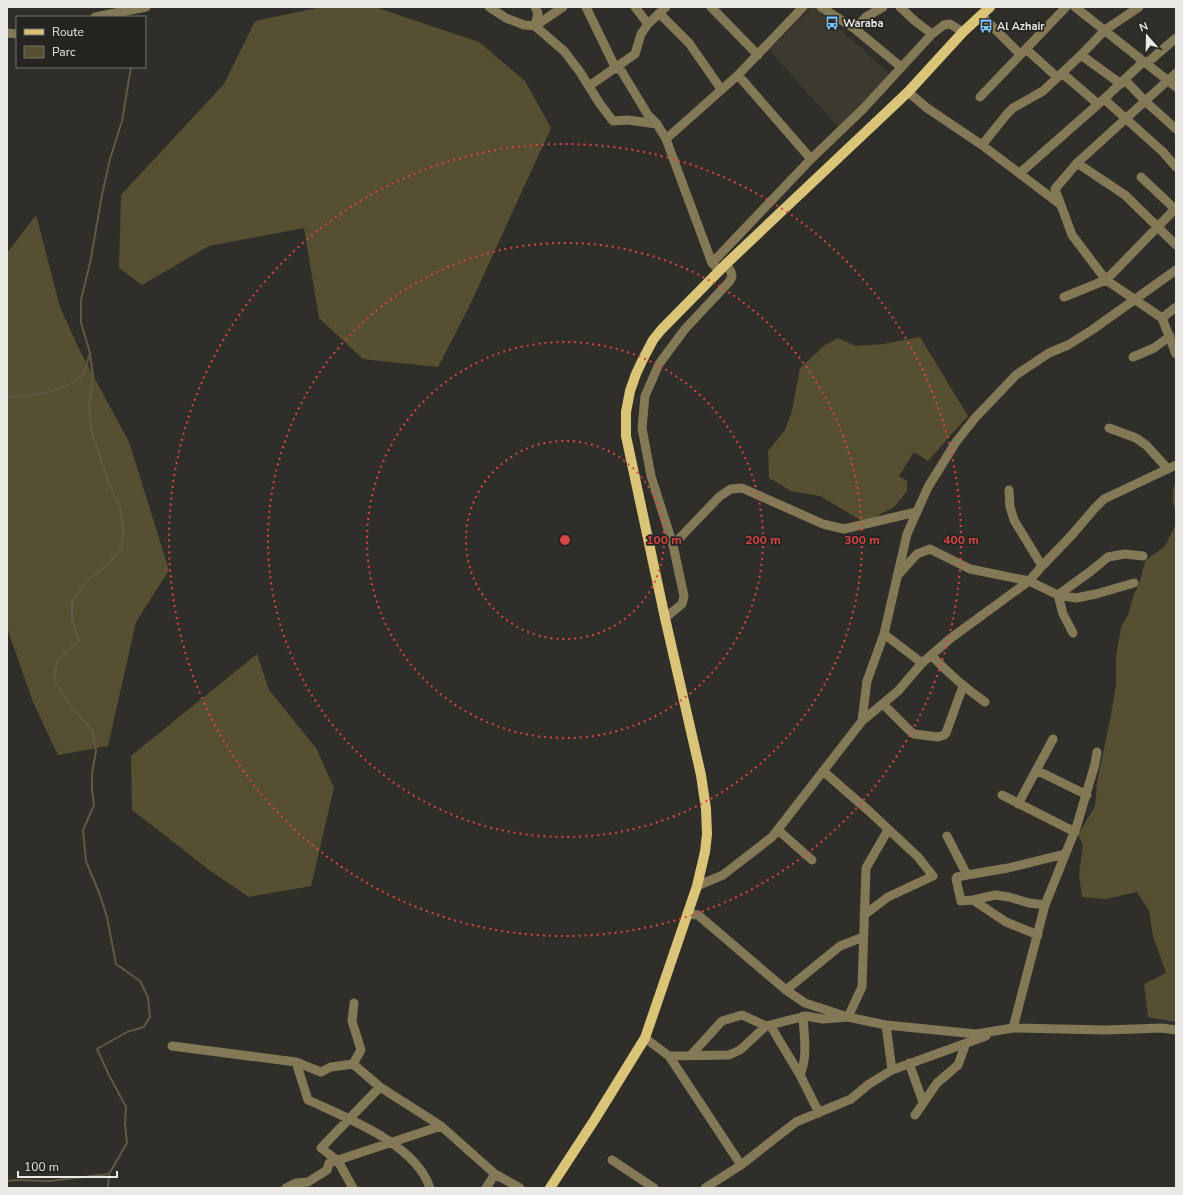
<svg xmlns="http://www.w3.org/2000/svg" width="1183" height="1195" font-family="'Nunito Sans',sans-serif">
	<rect width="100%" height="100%" fill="#2f2e29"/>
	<!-- built -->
	<path fill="#3c392f" d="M811,7H815L891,75L841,130L769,50Z"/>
	<!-- green -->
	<path fill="#574f31" d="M322,7H375L479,42L525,81L551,128L469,307L438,367L363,359L319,318L304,228L209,246L142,285L119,268L121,195L224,84L255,21Z
		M36,215L60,307L80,351L129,442L169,570L136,622L108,746L58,755L33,702L7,628V253Z
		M920,337L968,416L928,461L914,452L899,476L907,481V491L894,507L875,517L862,521L820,496L791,491L769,478L768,451L785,430L792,411L800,368L825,345L838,338L856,346L883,344Z
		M1176,480V512C1171,502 1172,491 1176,480Z
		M1176,524V1022L1148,1017L1144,984L1166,973L1153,936L1149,911L1137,892L1106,899L1082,897L1079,874L1083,845L1078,835L1095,806L1097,782L1111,715L1116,684V657L1121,627L1128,615L1133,597L1140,581L1145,561L1165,546Z
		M257,654L269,690L316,748L334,788L311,886L249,897L212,872L132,810L131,756Z"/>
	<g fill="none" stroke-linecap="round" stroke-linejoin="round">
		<!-- stream -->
		<path stroke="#5f5946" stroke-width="2" d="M7,397L27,396L50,392L70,384L83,375L90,354
			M7,1181L16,1180L49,1181L109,1174
			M108,1188L109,1174L127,1143L125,1125L126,1107L109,1075L97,1049L127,1032L144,1027L150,1017L148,997L140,981L116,964L107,917L100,895L86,861L83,830L94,805L92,790V773L96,751L93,731L71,707L54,679L57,661L79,640L72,619V602L87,581L107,565L122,548L123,528L120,508L108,481L91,430L89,405L93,377L90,353L81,323V300L90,263L102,195L110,159L122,121L131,67"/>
		<!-- minor -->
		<path stroke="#837956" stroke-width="9" d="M489,7L506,18L524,25L535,26L564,51L580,72L600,104L613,121L628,120L657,124
			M586,7L616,69
			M635,7L648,24
			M711,7L758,55
			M821,7L855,29L901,67
			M900,7L915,21L932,34
			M1075,7L1176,87
			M659,13L689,43L721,89
			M981,15L1020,54
			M95,17L146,7
			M535,26L563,7
			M535,26L538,13L535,7
			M855,29L866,17L883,7
			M7,33L17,34
			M1026,49L1057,77
			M1081,55L1121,84
			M1147,63L1176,38
			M619,67L648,115L657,124L666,139L712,263L716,267
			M1062,73L1098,104
			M1176,73L1077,163L1055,189L1072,235L1106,280L1162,318L1176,354
			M738,75L811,159
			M1125,80L1145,101L1176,129
			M589,86L635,54L641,34L648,24L666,7
			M908,92L927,108L982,145L1061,205
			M980,97L1066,7
			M1104,99L1163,152L1176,167
			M666,139L738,75L803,7
			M982,145L1007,114L1013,108L1043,91L1081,55L1105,30L1139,7
			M1077,163L1125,195L1176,245
			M1020,173L1104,99L1144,61
			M1141,177L1176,210
			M712,263L811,159L863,109L932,34L944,25L950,24L963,32
			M1064,297L1106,280L1176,208
			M1162,318L1176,307
			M1133,357L1154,348L1170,336
			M1109,428L1136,438L1146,445L1168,469
			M1009,490L1010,507L1014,520L1042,566
			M673,545L720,496L731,489L742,488L823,524L844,529L916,512
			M897,576L917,554L930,549L970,569L1029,581L1058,595L1076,598L1096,594L1134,583
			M665,618L682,604L684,596L673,545L651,476L642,428L645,396L659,364L685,329L729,282L732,277L731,272L726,264
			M1073,633L1063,614L1058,595L1091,571L1108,557L1125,554L1143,556
			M884,634L922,663
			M931,655C948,673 965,688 985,702
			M883,704L909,730L914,734L938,737L944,735L946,733L963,686
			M862,721L867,681L884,634L907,534L928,487L956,442L975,418L1016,375L1049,353L1068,345L1092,330L1176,270
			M1036,770L1087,795
			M823,771L870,812L918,857L933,876L888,897L864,915
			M1002,795L1075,832
			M1018,804L1053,739
			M778,830L812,860
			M947,836L967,875L1008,868L1065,854
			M967,875L957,877L956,879L961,901L973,900L995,895L1009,897L1029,903L1045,905
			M697,886L723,875L772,837L862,721L898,691L922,663L951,638L1029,581L1042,566L1071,536L1094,509L1104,499L1176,465
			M973,900L1006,922L1038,935
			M687,914L698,915L786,990L805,1003L848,1017L886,1025L976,1034L1013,1028L1106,1030L1162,1028L1176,1030
			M786,990L840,946L863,937
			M770,1025L800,1075L819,1113
			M886,1025L892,1070
			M1013,1028L1045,905L1077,825L1095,764L1097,752
			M645,1038L669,1056L741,1165
			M172,1046L296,1062L321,1072L331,1067L353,1064L380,1087L441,1126L495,1174L520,1188
			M691,1055L722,1021L742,1015L766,1026
			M669,1056L729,1055L740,1050L766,1026L806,1016L823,1019L848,1017L862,987L866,868L888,830
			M296,1062L308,1100C347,1118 416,1144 430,1188
			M909,1063L923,1102
			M353,1064L361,1050L352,1021L354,1003
			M800,1075C808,1057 804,1036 803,1016
			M915,1115L937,1083L958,1065L966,1043
			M612,1160L654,1188
			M286,1188L296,1183L308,1182L327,1170L329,1163L441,1126
			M353,1188L338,1161L321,1148L380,1087
			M486,1188L495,1174
			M705,1188L741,1165L796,1122L851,1099L869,1084L892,1070L986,1036"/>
		<!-- major -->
		<path stroke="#d9c478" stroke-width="10" d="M550,1188L595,1119L645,1038L697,886L705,852L707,834L706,809L701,775L665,618L626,436V412L630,391L636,374L643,359L653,340L661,330L726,264L908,92L963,32L990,7"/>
	</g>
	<!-- distance rings -->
	<g fill="none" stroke="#d94544" stroke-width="2" stroke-dasharray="2 4">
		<circle cx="565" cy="540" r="99"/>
		<circle cx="565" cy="540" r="198"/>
		<circle cx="565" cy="540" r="297"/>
		<circle cx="565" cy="540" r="396"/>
	</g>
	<!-- icons -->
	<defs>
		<g id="bus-bare" transform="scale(1.08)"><path d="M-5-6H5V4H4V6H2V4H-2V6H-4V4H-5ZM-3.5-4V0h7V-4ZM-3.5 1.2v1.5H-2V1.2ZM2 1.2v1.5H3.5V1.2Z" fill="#79bff8" stroke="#252420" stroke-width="2.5" paint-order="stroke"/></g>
	</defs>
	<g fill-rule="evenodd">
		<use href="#bus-bare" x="832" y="23"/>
		<use href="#bus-bare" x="986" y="26"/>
	</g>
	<g text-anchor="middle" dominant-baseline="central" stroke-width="3.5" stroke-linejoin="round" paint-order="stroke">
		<!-- poi labels -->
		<g font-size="11" font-weight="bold" fill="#eae9e6" stroke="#252420" text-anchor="start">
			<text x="843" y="23">Waraba</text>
			<text x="997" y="26">Al Azhair</text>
		</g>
	</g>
	<circle cx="565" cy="540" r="6" fill="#d94544" stroke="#252420" stroke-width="2"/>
	<g font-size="12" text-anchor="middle" font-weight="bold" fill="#d94544" stroke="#252420" stroke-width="3.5" stroke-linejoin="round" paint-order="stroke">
		<text x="664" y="544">100 m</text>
		<text x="763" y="544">200 m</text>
		<text x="862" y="544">300 m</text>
		<text x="961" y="544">400 m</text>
	</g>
	<!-- border -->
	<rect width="1183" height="1195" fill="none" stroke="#eae9e6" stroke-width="16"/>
	<!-- legend -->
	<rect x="16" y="16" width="130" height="52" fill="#252420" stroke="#74736f"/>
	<rect x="24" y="29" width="20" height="6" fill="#d9c478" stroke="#74736f"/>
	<text x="52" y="36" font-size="12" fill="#eae9e6">Route</text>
	<rect x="24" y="46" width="20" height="12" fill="#574f31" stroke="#74736f"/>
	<text x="52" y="56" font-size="12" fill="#eae9e6">Parc</text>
	<!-- north arrow -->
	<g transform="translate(1147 36) rotate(340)" stroke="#252420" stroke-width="3" paint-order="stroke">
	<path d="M0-3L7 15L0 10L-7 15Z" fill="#eae9e6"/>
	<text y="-6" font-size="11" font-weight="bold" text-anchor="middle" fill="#eae9e6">N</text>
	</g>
	<!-- scale -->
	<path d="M18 1171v6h99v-6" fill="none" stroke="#eae9e6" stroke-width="2"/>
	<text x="24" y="1171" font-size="12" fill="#eae9e6" stroke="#252420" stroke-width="3" paint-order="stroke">100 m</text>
</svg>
